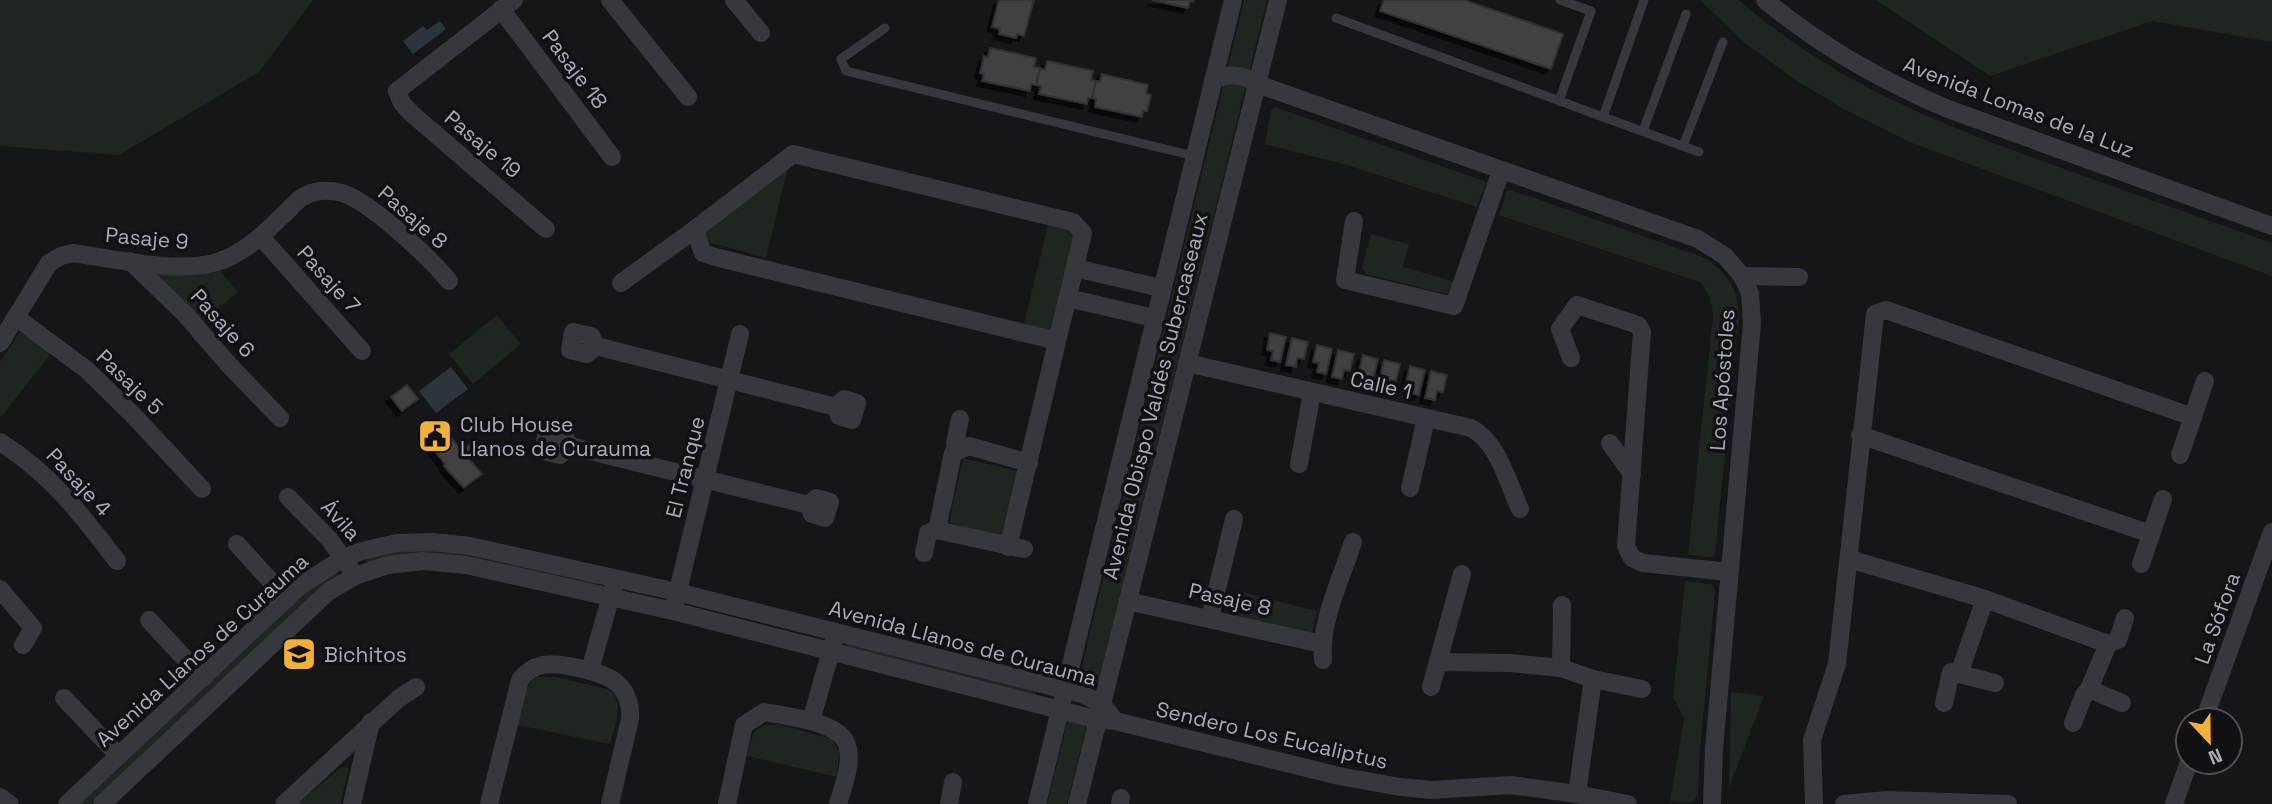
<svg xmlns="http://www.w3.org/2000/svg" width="2272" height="804" viewBox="0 0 2272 804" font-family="'Space Grotesk',sans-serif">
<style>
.green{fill:#1e261f}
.water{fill:#2c353c}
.building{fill:#404145;stroke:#303034;stroke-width:2;filter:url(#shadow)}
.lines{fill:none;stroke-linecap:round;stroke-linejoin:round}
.service{stroke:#37383d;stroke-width:9}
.minor{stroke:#37383d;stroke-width:18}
.labels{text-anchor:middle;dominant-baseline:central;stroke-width:7;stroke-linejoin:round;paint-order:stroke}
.street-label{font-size:21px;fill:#a8adb8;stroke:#111113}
.poi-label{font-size:21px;fill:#a8adb8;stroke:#111113;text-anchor:start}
</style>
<defs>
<filter id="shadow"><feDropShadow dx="-5" dy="5" stdDeviation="0" flood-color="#0009"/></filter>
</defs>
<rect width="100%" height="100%" fill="#161618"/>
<!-- green -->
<g class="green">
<path d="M0,0H313L259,72L119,155L0,146Z"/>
<path d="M1244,0H1267L1097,687L1078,682Z"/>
<path d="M1700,0H1739C1836,85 1947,127 2067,170C2135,194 2204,219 2272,243V276L1912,143L1844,109L1794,79L1746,44Z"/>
<path d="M1876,0H2272V42L2152,21L1990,76Z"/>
<path d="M1275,107L1484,181L1486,183L1477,207L1350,166L1265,144L1271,110Z"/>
<path d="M788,167L766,258L709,242L706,233L716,222Z"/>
<path d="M1511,190L1700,256C1724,268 1738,287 1739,314L1715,555L1711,557L1688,555L1713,316C1712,302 1709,292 1700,282L1499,215L1507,191Z"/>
<path d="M1049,221L1077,231L1051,333L1023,328Z"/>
<path d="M1371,234L1409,244L1403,267L1456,282L1452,292L1446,294L1366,274L1362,267Z"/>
<path d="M150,271C174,277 196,276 220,271L238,292L203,321Z"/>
<path d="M497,315L521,344L473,384L449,354Z"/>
<path d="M20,332L52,352L0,418V362Z"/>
<path d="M963,458L1018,471L1000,538L949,522Z"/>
<path d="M400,550L466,551L597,580L596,587L465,560L366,564V558Z"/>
<path d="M335,572L341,575L297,610L91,804H76L292,603Z"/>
<path d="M1685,581L1710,584L1713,586L1715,592L1700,750L1698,794L1694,801L1687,803L1670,801L1684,719L1673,697Z"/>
<path d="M1242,592L1317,611L1311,638L1235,619Z"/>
<path d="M847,642L1037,690L1035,696L846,648Z"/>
<path d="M537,677H556L607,689C627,700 615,725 610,744L517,725C521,709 523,686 537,677Z"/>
<path d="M1731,692L1764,696L1729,788Z"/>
<path d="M1068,719L1087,724L1067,804H1047Z"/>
<path d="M777,724L832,739L839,752L837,777L747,756C753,734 752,724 777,724Z"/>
<path d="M342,767L349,768L340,804H297Z"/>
</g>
<!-- water -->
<g class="water">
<path d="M440,21L446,29L413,54L403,41L423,26L427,30Z"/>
<path d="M451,367L468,389L436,413L419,391Z"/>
</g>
<!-- building -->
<g class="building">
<path d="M999,0H1034L1024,36L1017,34L1016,38L999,34L1000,29L992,27Z"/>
<path d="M1152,0H1194L1193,2L1190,1L1188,8Z"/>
<path d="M1384,0H1464L1563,34L1551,69L1380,11Z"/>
<path d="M990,48L1036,58L1034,67L1040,68L1036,85L1031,84L1030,91L982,81L984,74L980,73L984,56L988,57Z"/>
<path d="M1047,61L1093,71L1091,80L1096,81L1092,98H1088L1087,104L1039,94L1041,86L1036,85L1040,68L1045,70Z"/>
<path d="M1102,74L1148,85L1146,94L1151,95L1147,111H1143L1142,117L1095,107L1096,99L1092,98L1096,81L1100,82Z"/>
<path d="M1270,333L1286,337L1280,362L1271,360L1273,351L1267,350Z"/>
<path d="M1292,338L1308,342L1304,359L1297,358L1296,367L1286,365Z"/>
<path d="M1317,345L1332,349L1326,374L1317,372L1319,363L1313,362Z"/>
<path d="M1338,350L1354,354L1350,371L1344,370L1342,379L1332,377Z"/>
<path d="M1363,355L1378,359L1372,384L1363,382L1365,374L1359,372Z"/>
<path d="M1384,360L1400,364L1396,381L1389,380L1388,389L1378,387Z"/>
<path d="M1410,366L1425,370L1419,395L1410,393L1412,385L1406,383Z"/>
<path d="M1431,371L1447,375L1443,392L1437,391L1435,400L1425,398Z"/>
<path d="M407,385L418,399L402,411L391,397Z"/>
<path d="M447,433L462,451L470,444L476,452L469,459L482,474L464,488L444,466L445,464L431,446Z"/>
</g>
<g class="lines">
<!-- service -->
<g class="service">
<path d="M1336,18L1603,117L1644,0"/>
<path d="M885,28L841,59L846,71L1194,156"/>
<path d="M1559,101L1591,11L1560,0"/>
<path d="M1603,117L1699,152"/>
<path d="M1643,131L1686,14"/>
<path d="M1683,146L1723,42"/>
</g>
<!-- minor -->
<g class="minor">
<path d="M514,0L397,91L402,103L411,113L546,229"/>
<path d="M610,0L688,97"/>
<path d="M734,0L761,33"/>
<path d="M1765,0C1820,46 1882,81 1948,109L2272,226"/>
<path d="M501,9L612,157"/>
<path d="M1213,80C1227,73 1244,74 1257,84L1698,239L1725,256L1742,276L1750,293L1752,323L1714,749L1712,804"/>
<path d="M1354,221L1345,280L1454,306L1501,171"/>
<path d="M261,237L362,351"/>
<path d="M130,261L185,314L229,365L280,418"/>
<path d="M1075,268L1161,288"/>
<path d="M1742,276L1799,277"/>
<path d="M621,283L698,227"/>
<path d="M1068,298L1154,318"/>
<path d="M17,318L87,370L135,417L202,489"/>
<path d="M573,332L591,336L596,346L587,354L570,350Z"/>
<path d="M0,343L49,263L61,256L73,253C114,259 178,274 217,262C243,254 263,235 282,216C288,211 294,203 301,198C313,190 329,189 342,193C371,202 429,257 449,281"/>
<path d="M596,346L836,407"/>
<path d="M1571,358L1560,329L1577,305L1638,325L1642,332L1626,546L1632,558L1643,563L1729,572"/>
<path d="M1187,363L1471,428C1498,442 1508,483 1520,509"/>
<path d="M844,399L857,403L852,420L839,416L836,407Z"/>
<path d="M547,432L564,436L570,446L560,455L543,451Z"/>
<path d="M1860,435L2151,534"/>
<path d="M0,442C50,473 82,515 117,561"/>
<path d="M1610,443L1632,474"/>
<path d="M570,446L809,505"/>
<path d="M959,450L955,443L960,419"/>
<path d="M2180,455L2205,381"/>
<path d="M1299,464L1312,392"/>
<path d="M1410,488L1426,419"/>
<path d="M288,497L329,539L350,568"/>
<path d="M816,498L830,502L825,518L812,514L809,505Z"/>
<path d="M937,530L953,453L969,446L1029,463"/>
<path d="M237,544L287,599"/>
<path d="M1008,547L1083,233L1073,222L793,154L698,227L697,236L703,253L715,257L1057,341"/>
<path d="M924,553L928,533L937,530L1024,549"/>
<path d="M1849,559L1985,599L2108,644L2089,689"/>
<path d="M2141,564L2163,499"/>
<path d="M0,589L33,628L23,645"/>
<path d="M1127,601L1322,644"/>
<path d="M675,603L740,334"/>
<path d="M1210,618L1234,519"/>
<path d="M149,620L203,678"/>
<path d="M2108,644L2118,640L2125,618"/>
<path d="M1323,660C1319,623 1342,577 1353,542"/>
<path d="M1438,662L1510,663L1561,668L1593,679L1642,689"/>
<path d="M1561,668L1562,605"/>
<path d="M590,670L614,585"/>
<path d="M1959,674L1985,599"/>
<path d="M1431,687L1462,574"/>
<path d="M64,698L119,756"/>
<path d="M1944,703L1951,672L1995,683"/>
<path d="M2204,720L2272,532"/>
<path d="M811,721L834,640"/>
<path d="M2073,723L2084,695L2089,689L2122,703"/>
<path d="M1577,794L1593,679"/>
<path d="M0,797L10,804"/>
<path d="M67,804L300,586L345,557L362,551L397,543L433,542L470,546L677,592L1082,694L1102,704L1115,721"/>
<path d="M102,804L328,592L355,576L388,565L423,561L466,565L673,611L1095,719L1115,721L1339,776L1400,787L1432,790L1511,785L1577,794L1628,804"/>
<path d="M284,804L398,699L416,687"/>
<path d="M352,804L371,722"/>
<path d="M489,804L520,680C526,672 532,667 543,665C559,662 606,672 618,684C628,694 631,705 630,719L610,804"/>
<path d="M727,804L744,725L764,712C785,716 840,721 847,745C853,762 843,787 838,804"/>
<path d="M949,804L953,782"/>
<path d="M1037,804L1233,0"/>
<path d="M1077,804L1278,0"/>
<path d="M1120,804L1121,798"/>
<path d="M1814,804L1812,740L1837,664L1875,314L1886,310L2193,417"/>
<path d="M1844,804L1887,800L2008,804"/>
<path d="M2174,804L2189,762"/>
</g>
</g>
<!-- icons -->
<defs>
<g id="civic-square" transform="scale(1.75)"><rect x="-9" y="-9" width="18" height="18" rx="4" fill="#f2b134" stroke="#111113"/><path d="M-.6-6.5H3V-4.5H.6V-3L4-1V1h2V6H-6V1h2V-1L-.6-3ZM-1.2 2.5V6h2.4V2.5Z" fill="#111"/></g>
<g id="school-square" transform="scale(1.75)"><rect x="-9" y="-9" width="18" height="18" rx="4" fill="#f2b134" stroke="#111113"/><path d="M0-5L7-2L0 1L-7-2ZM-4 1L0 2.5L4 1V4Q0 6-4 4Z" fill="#111"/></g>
</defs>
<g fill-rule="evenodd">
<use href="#civic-square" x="435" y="436"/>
<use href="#school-square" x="299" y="654"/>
</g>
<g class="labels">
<!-- street labels -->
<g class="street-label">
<text transform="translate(575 69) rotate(53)">Pasaje 18</text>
<text transform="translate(2019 107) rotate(21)">Avenida Lomas de la Luz</text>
<text transform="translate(483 144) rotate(40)">Pasaje 19</text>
<text transform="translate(413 217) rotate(41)">Pasaje 8</text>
<text transform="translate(147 238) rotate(5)">Pasaje 9</text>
<text transform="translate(329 279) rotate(48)">Pasaje 7</text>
<text transform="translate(223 323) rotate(48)">Pasaje 6</text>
<text transform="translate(1722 380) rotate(-86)">Los Apóstoles</text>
<text transform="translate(130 382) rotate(44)">Pasaje 5</text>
<text transform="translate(1381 385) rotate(13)">Calle 1</text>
<text transform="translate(1155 396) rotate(-76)">Avenida Obispo Valdés Subercaseaux</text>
<text transform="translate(685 467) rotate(-76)">El Tranque</text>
<text transform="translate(79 482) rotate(47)">Pasaje 4</text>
<text transform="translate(341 520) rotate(48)">Ávila</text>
<text transform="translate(1230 599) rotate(13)">Pasaje 8</text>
<text transform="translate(2217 618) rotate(-70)">La Sófora</text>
<text transform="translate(963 643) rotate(15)">Avenida Llanos de Curauma</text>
<text transform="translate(202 650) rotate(-42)">Avenida Llanos de Curauma</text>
<text transform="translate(1272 735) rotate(13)">Sendero Los Eucaliptus</text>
</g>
<!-- poi labels -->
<g class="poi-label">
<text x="460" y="424">Club House<tspan x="460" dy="24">Llanos de Curauma</tspan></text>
<text x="324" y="654">Bichitos</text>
</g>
</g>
<!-- north arrow -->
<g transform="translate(2209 741) rotate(158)"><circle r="33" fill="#111113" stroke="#4d4f55" stroke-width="2"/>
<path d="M0-5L12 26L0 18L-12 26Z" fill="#f2b134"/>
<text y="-10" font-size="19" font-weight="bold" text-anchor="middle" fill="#a8adb8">N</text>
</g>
</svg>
